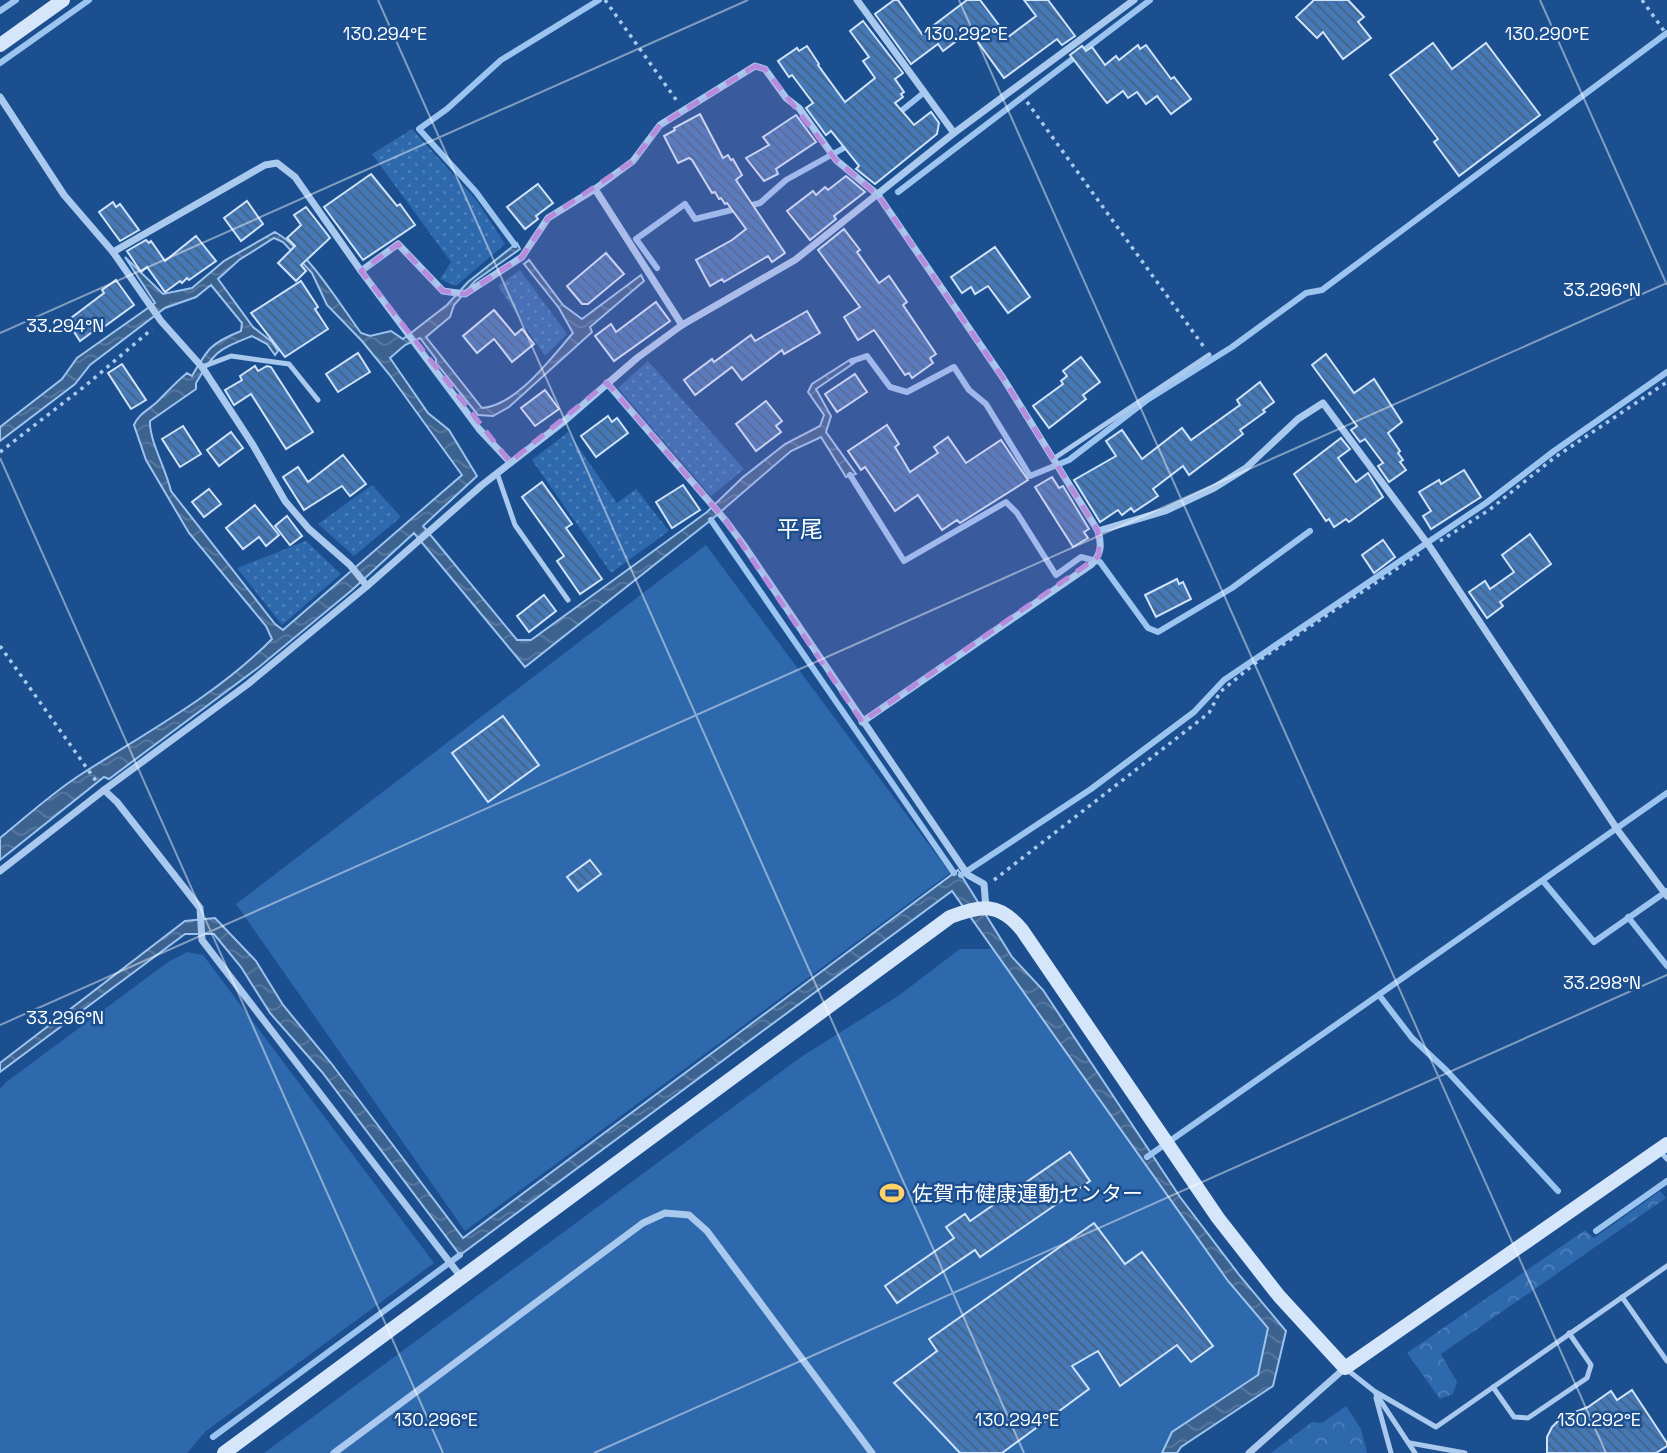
<svg xmlns="http://www.w3.org/2000/svg" width="1667" height="1453" viewBox="0 0 1667 1453" font-family="'Space Grotesk','Noto Sans JP',sans-serif">
<style>
.forest{fill:url(#forest-crowns)}
.garden{fill:url(#garden-dots)}
.pitch{fill:#2e69ad}
.water{fill:url(#water-waves);stroke:#9cc4f0;stroke-width:2;fill-rule:evenodd}
.lines{fill:none;stroke-linecap:round;stroke-linejoin:round}
.stream{stroke:#9cc4f0;stroke-width:6}
.building{fill:url(#building-back-hatch);stroke:#cfe3fa;stroke-width:2}
.path{stroke:#a9c9ee;stroke-width:3.5;stroke-dasharray:3.5 5;stroke-linecap:butt}
.lane{stroke:#a9c9ee;stroke-width:5}
.street{stroke:#a9c9ee;stroke-width:7}
.secondary{stroke:#d6e6fa;stroke-width:14}
.marked{fill:#b68bdc;fill-opacity:0.2;stroke:#b68bdc;stroke-width:5;stroke-dasharray:14 9;stroke-linejoin:round}
.ticks{fill:none;stroke:#fff;stroke-width:2;stroke-opacity:0.45}
.labels{text-anchor:middle;dominant-baseline:central;stroke-width:5;stroke-linejoin:round;paint-order:stroke}
.poi-label{font-size:21px;fill:#fff;stroke:#1b4f8f;text-anchor:start}
.neighbourhood-label{font-size:23px;fill:#fff;stroke:#1b4f8f}
.ticks-label{font-size:18px;text-anchor:middle;fill:#fff;stroke:#1b4f8f;stroke-width:5;stroke-linejoin:round;paint-order:stroke}
</style>
<defs>
<pattern id="forest-crowns" width="20" height="18" patternUnits="userSpaceOnUse" patternTransform="scale(1.75)"><rect width="20" height="18" fill="#2e69ad"/><path d="M2 6a3 3 0 1 1 6 0M12 15a3 3 0 1 1 6 0" fill="none" stroke="#4d80b9"/></pattern>
<pattern id="garden-dots" width="8" height="8" patternUnits="userSpaceOnUse" patternTransform="scale(1.75)"><rect width="8" height="8" fill="#2e69ad"/><path d="M2 2h.1M6 6h.1" fill="none" stroke="#4d80b9" stroke-width="1.8" stroke-linecap="round"/></pattern>
<pattern id="water-waves" width="16" height="10" patternUnits="userSpaceOnUse" patternTransform="scale(1.75)"><rect width="16" height="10" fill="#3c6290"/><path d="M0 5q4-4 8 0t8 0" fill="none" stroke="#597aa1"/></pattern>
<pattern id="building-back-hatch" width="6" height="6" patternUnits="userSpaceOnUse" patternTransform="scale(1.75)"><rect width="6" height="6" fill="#4478b7"/><path d="M-1 5l2 2M0 0l6 6M5-1l2 2" fill="none" stroke="#486282"/></pattern>
</defs>
<rect width="100%" height="100%" fill="#1b4f8f"/>
<!-- forest -->
<g class="forest">
<path d="M1660,1191L1666,1198L1441,1354L1457,1382L1453,1394L1440,1399L1407,1353L1585,1230L1594,1238Z"/>
<path d="M1346,1406L1361,1429L1367,1453H1271L1312,1422L1322,1423Z"/>
</g>
<!-- garden -->
<g class="garden">
<path d="M412,129L477,201L505,244L456,286L440,279L451,262L372,154Z"/>
<path d="M520,270L567,334L545,356L498,286Z"/>
<path d="M648,361L744,469L711,496L618,388Z"/>
<path d="M568,432L617,503L636,489L669,531L611,573L532,460Z"/>
<path d="M372,485L401,517L354,556L318,524Z"/>
<path d="M306,541L341,574L282,625L237,568Z"/>
</g>
<!-- pitch -->
<g class="pitch">
<path d="M706,545L950,873L465,1231L236,904Z"/>
<path d="M960,949H992L1228,1281L1268,1328L1258,1375L1172,1432L1162,1453H264L801,1057L898,996Z"/>
<path d="M187,952L203,955L434,1263L206,1431L187,1453H0V1089L5,1083L168,962Z"/>
</g>
<!-- water -->
<g class="water">
<path d="M275,232C307,250 339,303 361,333L370,336L391,331L403,339L447,305L468,282L517,243L520,249L475,281L454,305L450,317L426,337L482,408C517,405 550,359 573,333L559,308L524,264L529,260L563,305L582,319L641,275L644,281L590,327L592,332L509,407L493,416L478,415L436,363V359L420,338L405,345L390,358L428,413L449,430L477,476L423,526L517,640H531L707,512L742,478L785,444L820,426L824,415L808,392L812,384L851,359L854,363L816,389L831,416L826,432L856,474L846,477L821,437L791,451L711,520L525,667L414,533L352,590L259,667L109,779L104,777L0,860V838C26,817 52,793 80,775C145,733 217,695 272,639L266,626L189,533L146,460L134,425C139,413 149,410 158,401C168,391 176,382 187,373L192,376C208,348 211,343 241,331L242,323L211,285L196,297L165,308L90,365L75,384L0,441V427L62,379L77,358L155,303L125,257L163,294L192,288L224,261ZM274,238L283,242L312,273L327,305L362,341L389,374L462,475L283,630L275,624L171,491C166,469 149,440 150,421L196,389V383C216,350 216,351 252,336L267,344L275,355L278,351L272,342L253,327L218,279L239,260Z"/>
<path d="M958,870L1012,957L1043,990L1180,1197L1240,1276L1286,1331L1273,1386L1181,1447L1177,1453H1162L1172,1432L1258,1375L1268,1328L1228,1281L952,891L460,1255L322,1072L270,1013L241,967L214,934H185L0,1072V1063L185,921L215,918L256,961L283,1005L331,1063L463,1238Z"/>
</g>
<g class="lines">
<!-- stream -->
<g class="stream">
<path d="M0,11L16,0"/>
<path d="M0,63L89,0"/>
<path d="M895,116L921,95"/>
<path d="M898,192L1150,0"/>
<path d="M515,245L476,192L419,129L447,109L501,60L599,0"/>
<path d="M657,268L636,239L685,204L695,219L760,203L786,180L851,144"/>
<path d="M852,361L867,356L890,387L907,392L954,367L969,390L986,404L1030,476L1069,460L1147,400L1232,347L1306,293L1322,290L1667,33"/>
<path d="M850,475L904,561L1006,502L1017,513L1056,575L1081,557L1100,562L1148,628L1158,632L1232,588L1310,531"/>
<path d="M711,520L954,873"/>
<path d="M961,875L1091,789L1194,712L1224,680L1486,503L1554,451L1667,372"/>
<path d="M1543,881L1594,942L1667,891"/>
<path d="M1628,917L1667,966"/>
<path d="M1379,995L1412,1038L1447,1071L1558,1191"/>
<path d="M1147,1157L1667,793"/>
<path d="M1596,1231L1667,1181"/>
<path d="M213,1437L460,1255"/>
</g>
</g>
<!-- building -->
<g class="building">
<path d="M894,0H898L922,34L967,0H980L1008,37L1036,16L1024,0H1048L1075,36L1062,45L1057,39L1004,78L970,31L943,51L938,44L911,64L875,14Z"/>
<path d="M1314,0H1348L1364,17L1358,22L1371,38L1343,59L1323,32L1317,38L1296,17Z"/>
<path d="M863,21L903,73L895,79L904,92L901,94L903,97L895,103L914,125L931,112L939,123L937,134L875,184L856,169L859,166L831,131L826,135L806,108L813,103L792,75L789,77L778,61L797,48L799,51L807,46L819,64L818,65L845,102L875,78L863,61L869,57L850,31Z"/>
<path d="M1433,43L1452,69L1486,43L1540,115L1459,176L1434,142L1438,139L1390,75Z"/>
<path d="M1138,45L1140,49L1146,45L1171,79L1174,77L1191,99L1171,114L1157,96L1146,104L1137,92L1128,98L1123,91L1107,103L1070,55L1082,46L1086,51L1092,47L1105,65L1116,56L1119,60Z"/>
<path d="M700,114L723,158L728,155L731,160L733,159L742,175L736,180L785,253L772,262L768,256L724,282L722,279L710,286L696,260L732,240L746,229L727,203L725,204L721,198L719,199L715,192L712,193L692,160L689,158L678,163L664,136L675,130L674,128Z"/>
<path d="M796,115L816,142L776,169L778,174L764,181L746,158L769,145L763,137Z"/>
<path d="M371,174L397,206L400,204L415,225L363,260L324,207Z"/>
<path d="M846,176L865,192L834,216L836,219L810,240L787,211L813,191L816,195L825,187L828,190Z"/>
<path d="M538,184L553,203L536,216L538,219L525,229L507,207Z"/>
<path d="M247,201L263,224L241,241L224,218Z"/>
<path d="M113,202L116,207L120,204L139,230L120,241L99,212Z"/>
<path d="M306,207L330,238L301,265L306,271L296,281L278,263L295,246L287,238L301,225L294,215Z"/>
<path d="M844,229L860,250L857,252L879,283L889,276L907,302L903,305L936,354L930,358L933,363L912,378L909,373L905,375L874,330L858,340L844,317L860,307L818,250Z"/>
<path d="M196,236L216,261L189,280L187,278L182,283L180,281L165,292L147,267L141,272L127,251L146,240L149,243L151,241L165,261Z"/>
<path d="M995,247L1030,297L1008,313L988,286L975,294L971,287L962,293L951,277Z"/>
<path d="M606,253L624,274L588,304H582L567,286Z"/>
<path d="M116,280L134,305L97,332L95,330L80,341L67,321L104,293L102,290Z"/>
<path d="M301,281L318,307L315,309L328,329L285,357L251,313Z"/>
<path d="M656,302L670,321L614,361L595,336L611,324L616,332Z"/>
<path d="M494,310L515,335L522,329L534,344L512,362L494,339L477,353L463,336Z"/>
<path d="M807,311L820,333L784,354L782,350L742,380L732,367L695,395L684,380L712,359L714,362L751,335L755,341Z"/>
<path d="M358,353L370,372L338,392L326,374Z"/>
<path d="M1326,354L1354,393L1374,379L1402,422L1388,433L1400,451L1398,453L1403,460L1400,462L1406,470L1389,482L1378,466L1383,463L1365,439L1360,442L1351,430L1357,426L1312,365Z"/>
<path d="M1081,357L1100,382L1083,395L1086,399L1049,428L1033,406L1063,384L1061,381L1067,376L1063,371Z"/>
<path d="M122,364L146,400L131,409L108,373Z"/>
<path d="M255,366L258,371L267,366L271,367L313,432L286,449L251,394L234,405L225,390L242,380L240,376Z"/>
<path d="M855,374L867,392L837,412L825,394Z"/>
<path d="M1260,382L1274,402L1263,410L1265,412L1240,430L1243,434L1189,475L1183,466L1153,489L1158,496L1134,512L1131,508L1122,515L1118,510L1100,522L1074,480L1116,456L1106,441L1122,430L1142,459L1182,428L1191,440L1240,405L1237,400Z"/>
<path d="M545,390L559,409L535,426L521,408Z"/>
<path d="M766,401L782,421L776,426L781,432L756,451L736,424Z"/>
<path d="M608,416L612,422L617,418L628,433L596,457L581,436Z"/>
<path d="M887,425L899,444L895,447L910,472L938,453L934,447L948,437L966,463L1001,440L1028,480L960,523L957,520L942,530L918,495L895,511L865,467L861,470L848,451Z"/>
<path d="M183,426L201,454L180,467L162,439Z"/>
<path d="M231,432L243,448L219,466L207,450Z"/>
<path d="M1341,438L1350,449L1338,458L1356,482L1368,473L1383,497L1349,522L1346,519L1334,527L1329,519L1326,521L1294,474Z"/>
<path d="M343,455L366,484L350,496L342,486L304,510L283,477L298,467L308,482Z"/>
<path d="M1464,470L1481,497L1431,529L1423,516L1431,511L1419,492L1439,480L1441,484Z"/>
<path d="M1052,477L1059,488L1063,486L1089,529L1084,532L1088,538L1073,547L1035,487Z"/>
<path d="M542,482L572,524L566,528L602,579L580,594L557,561L564,556L522,497Z"/>
<path d="M683,485L700,510L672,528L656,502Z"/>
<path d="M209,489L221,504L204,517L192,502Z"/>
<path d="M255,505L279,535L266,546L259,537L243,549L226,528Z"/>
<path d="M287,516L302,536L290,545L275,526Z"/>
<path d="M1530,534L1551,564L1500,602L1503,606L1487,618L1469,592L1485,581L1490,589L1514,572L1502,555Z"/>
<path d="M1383,540L1395,557L1374,573L1362,555Z"/>
<path d="M1177,579L1179,584L1183,582L1191,599L1156,617L1145,595Z"/>
<path d="M544,595L556,611L529,632L517,616Z"/>
<path d="M503,716L539,765L488,802L452,753Z"/>
<path d="M590,860L601,874L578,891L567,877Z"/>
<path d="M1070,1152L1090,1181L980,1257L975,1250L897,1303L885,1286L954,1238L946,1227L965,1214L970,1221Z"/>
<path d="M1094,1223L1125,1264L1142,1252L1213,1346L1191,1362L1177,1345L1120,1386L1098,1351L1072,1366L1089,1389L1002,1453H960L894,1383L937,1351L929,1339Z"/>
<path d="M1632,1390L1667,1443V1446L1656,1453H1547V1437L1552,1427L1562,1417L1588,1407L1611,1391L1617,1400Z"/>
</g>
<g class="lines">
<!-- path -->
<g class="path">
<path d="M605,0L677,101"/>
<path d="M1642,0L1667,35"/>
<path d="M1022,95L1204,347"/>
<path d="M0,452L85,386L152,329"/>
<path d="M1440,541L1489,510L1554,458L1667,382"/>
<path d="M0,646L96,781"/>
<path d="M994,880L1209,713L1220,692L1258,661L1419,554"/>
</g>
<!-- lane -->
<g class="lane">
<path d="M202,367L231,356L289,364L318,400"/>
<path d="M1053,459L1209,355"/>
<path d="M497,473L515,525L568,600"/>
<path d="M1659,1150L1667,1159"/>
<path d="M1622,1297L1667,1361"/>
<path d="M1345,1368L1374,1391L1436,1427L1667,1266"/>
<path d="M1493,1387L1514,1417L1528,1418L1587,1378L1591,1365L1569,1333"/>
<path d="M1376,1394L1415,1453"/>
<path d="M1376,1398L1391,1453"/>
<path d="M1410,1443L1465,1453"/>
</g>
<!-- street -->
<g class="street">
<path d="M857,0L954,133"/>
<path d="M0,97L64,195L113,252L161,321L202,367L253,445L285,501L309,529L350,565L367,586"/>
<path d="M113,252L265,165L277,163L295,177L361,271L479,429L510,462"/>
<path d="M361,271L398,244L443,291L465,294L522,257L548,218L595,189"/>
<path d="M682,325L595,189L633,161L660,125L755,66L765,69L786,98L799,108L836,160L878,195L1003,378L1098,531L1165,511L1214,488L1246,468L1298,419L1323,403L1430,547L1619,832L1667,896"/>
<path d="M607,383L726,521L743,544L963,868L968,875L984,884L986,908"/>
<path d="M862,722L1092,564C1101,554 1102,545 1098,531"/>
<path d="M104,790L117,802L200,908L202,940L461,1277"/>
<path d="M0,871L104,790L248,684L367,586L482,485L562,423L637,358L682,325L795,260L954,133L1134,0"/>
<path d="M334,1453L643,1223L665,1213L689,1215L707,1231L872,1453"/>
<path d="M1249,1453L1345,1368"/>
</g>
<!-- secondary -->
<g class="secondary">
<path d="M0,45L63,0"/>
<path d="M224,1453L950,917C982,905 999,902 1022,930L1218,1218L1279,1296L1345,1368L1667,1144"/>
</g>
</g>
<!-- marked area -->
<path class="marked" d="M755,66L765,69L836,160L878,195L1003,378L1098,531L1099,556L862,722L726,521L607,383L510,462L361,271L398,244L443,291L465,294L522,257L548,218L633,161L660,125Z"/>
<!-- ticks -->
<path class="ticks" d="M378,0L1024,1453M959,0L1606,1453M1540,0L1667,285M0,333L748,0M0,458L443,1453M0,1025L1667,283M594,1453L1667,975"/>
<!-- icons -->
<defs>
<g id="stadium-bare" transform="scale(1.89)"><path d="M0-5a6.5 5 0 1 0 0 10a6.5 5 0 1 0 0-10ZM-3.5-1.8h7v3.6h-7Z" fill="#ffd166" stroke="#1b4f8f" stroke-width="2.5" paint-order="stroke"/></g>
</defs>
<g fill-rule="evenodd">
<use href="#stadium-bare" x="892" y="1193"/>
</g>
<g class="labels">
<!-- poi labels -->
<g class="poi-label">
<text x="912" y="1193">佐賀市健康運動センター</text>
</g>
<!-- neighbourhood labels -->
<g class="neighbourhood-label">
<text x="800" y="529">平尾</text>
</g>
</g>
<g class="ticks-label">
<text x="385" y="40">130.294°E</text>
<text x="966" y="40">130.292°E</text>
<text x="1547" y="40">130.290°E</text>
<text x="1602" y="296">33.296°N</text>
<text x="65" y="332">33.294°N</text>
<text x="1602" y="989">33.298°N</text>
<text x="65" y="1024">33.296°N</text>
<text x="436" y="1426">130.296°E</text>
<text x="1017" y="1426">130.294°E</text>
<text x="1599" y="1426">130.292°E</text>
</g>
</svg>
